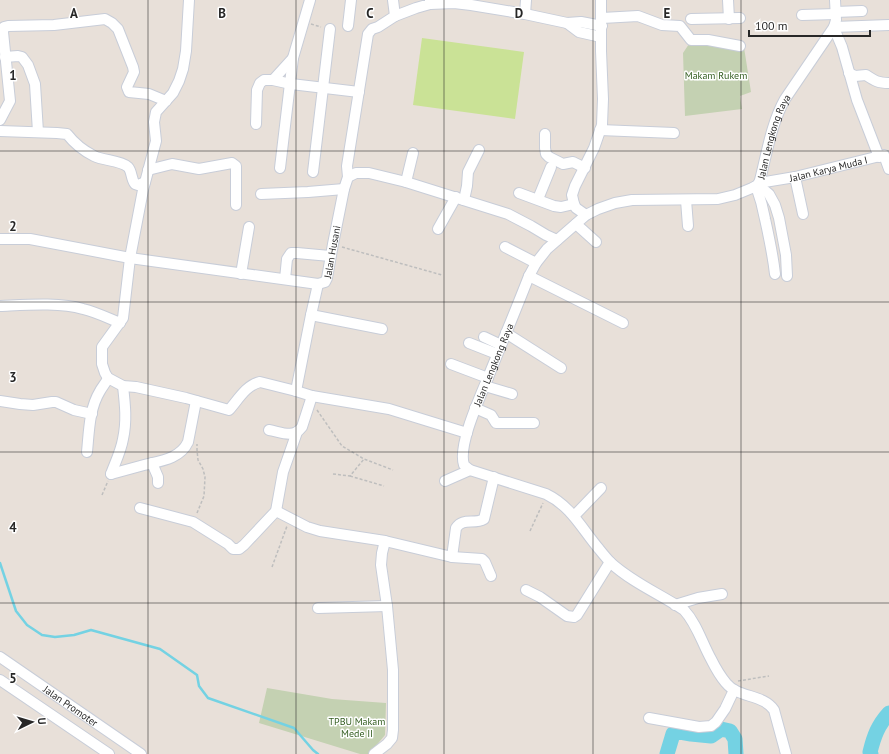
<svg xmlns="http://www.w3.org/2000/svg" width="889" height="754" viewBox="0 0 889 754" font-family="'PT Sans',sans-serif">
<style>
.cemetery{fill:#c4d1b2}
.pitch{fill:#cae296}
.lines{fill:none;stroke-linecap:round;stroke-linejoin:round}
.stream{stroke:#74d2e3;stroke-width:2.5}
.river{stroke:#74d2e3;stroke-width:15}
.minor-casing{stroke:#c8cdd8;stroke-width:12}
.path{stroke:#bebebe;stroke-width:1.5;stroke-dasharray:3 2;stroke-linecap:butt}
.minor{stroke:#fff;stroke-width:10}
.grid{fill:none;stroke:#272727;stroke-width:1;stroke-opacity:0.55}
.labels{text-anchor:middle;dominant-baseline:central;stroke-width:3;stroke-linejoin:round;paint-order:stroke}
.park-label{font-size:10px;fill:#325c1f;stroke:#fff}
.street-label{font-size:10px;fill:#272727;stroke:#fff}
.grid-label{font-size:13px;text-anchor:middle;font-weight:bold;fill:#272727;stroke:#fff;stroke-width:3;stroke-linejoin:round;paint-order:stroke}
</style>
<rect width="100%" height="100%" fill="#e8e0d9"/>
<!-- cemetery -->
<g class="cemetery">
<path d="M693,38L743,41L751,92L740,96L742,109L685,116L683,53Z"/>
<path d="M267,688L332,699L386,703L385,735L369,754H360L259,723Z"/>
</g>
<!-- pitch -->
<path class="pitch" d="M422,38L524,52L515,119L413,105Z"/>
<g class="lines">
<!-- stream -->
<path class="stream" d="M0,563L16,611L27,625L42,635L55,637L74,635L91,630L160,649L197,675L199,686L208,698L294,728L313,750L318,754"/>
<!-- river -->
<g class="river">
<path d="M667,754L673,734L680,732L691,734L711,736L721,729L730,731L735,739L736,754"/>
<path d="M871,754L870,752C874,736 878,725 889,713"/>
</g>
<!-- minor casing -->
<g class="minor-casing">
<g id="minor">
<path d="M189,0L186,51L183,69L179,81L173,93L156,112L154,122L156,141L143,190L130,258L123,318L102,347V364L105,373L108,378L123,386L136,387L186,398L229,410C238,400 246,385 260,382L296,391L312,396L389,409L467,433"/>
<path d="M728,0L729,19"/>
<path d="M430,4L454,3L471,5L525,14L567,23L581,22L602,26"/>
<path d="M835,12L862,11"/>
<path d="M525,14L526,0"/>
<path d="M802,15L836,14"/>
<path d="M395,16L416,8L430,4V0"/>
<path d="M602,18L638,16L662,25L680,26L691,40H708L740,46"/>
<path d="M691,19L740,18"/>
<path d="M567,23L579,32L601,37"/>
<path d="M348,26L351,0"/>
<path d="M834,27L889,25"/>
<path d="M834,28L842,47L857,100L879,157"/>
<path d="M5,57L18,56L22,57L28,65L35,84L38,132"/>
<path d="M849,73L855,76L866,75C875,81 878,83 889,83"/>
<path d="M273,80L293,58"/>
<path d="M0,120L10,101L3,32L4,27L8,26L54,25L105,19L112,23L118,29L133,67L134,72L127,87L129,92L149,94L166,101"/>
<path d="M256,124L257,90L260,83L264,80H273L291,84L359,92"/>
<path d="M600,130L674,133"/>
<path d="M0,131L57,133L67,134C74,143 84,151 94,156C104,161 120,160 128,167C132,171 131,179 135,184L138,185L145,182"/>
<path d="M545,134V148L546,154L549,157L563,164L573,162L585,168"/>
<path d="M280,168L293,58L310,0"/>
<path d="M148,170L172,164L199,169L232,163L236,166V205"/>
<path d="M313,172L330,29"/>
<path d="M348,177L347,166L368,34L372,29L378,27L395,16L393,0"/>
<path d="M795,177L803,214"/>
<path d="M406,182L413,153"/>
<path id="s1" d="M759,183L795,177L884,155L889,169"/>
<path d="M758,185L769,194L775,205L779,218L786,255L787,276"/>
<path d="M756,186C760,197 763,208 765,219C769,237 773,256 775,274"/>
<path d="M519,193L554,206L561,207L574,204"/>
<path d="M261,194L308,192L344,189"/>
<path d="M538,199L551,167"/>
<path d="M464,200L467,186L468,172L479,150"/>
<path d="M686,200L688,226"/>
<path d="M586,215L576,208L574,204L572,195L575,186L594,148L602,125L603,99L601,51V0"/>
<path d="M576,224L596,242"/>
<path d="M438,229L456,197"/>
<path id="s2" d="M0,239H30L130,258L318,284L325,282L327,278L333,244L344,189L348,177L356,173H369L406,182L508,214L531,226L546,235L557,240"/>
<path d="M505,247L536,263"/>
<path d="M241,274L249,227"/>
<path d="M529,276L623,323"/>
<path d="M285,279L287,259L291,253H297L330,256"/>
<path d="M0,306C24,305 60,302 83,309C96,312 108,318 120,323"/>
<path d="M311,315L382,329"/>
<path d="M506,333L561,368"/>
<path d="M484,337L501,345"/>
<path d="M469,343L497,354"/>
<path d="M451,364L488,378"/>
<path d="M485,386L512,394"/>
<path d="M296,391L311,315L318,284"/>
<path d="M0,401L20,404L33,405L52,402H56L74,410L92,414"/>
<path d="M475,408L491,415L496,423H534"/>
<path d="M269,430C281,432 293,439 302,427L312,396"/>
<path d="M87,452C89,432 89,409 100,391C102,387 106,383 108,378"/>
<path d="M152,463L158,477V483"/>
<path d="M111,474C122,471 133,468 144,465C160,461 180,459 188,442L196,401"/>
<path d="M111,474C115,463 121,451 123,439C127,421 125,404 123,386"/>
<path d="M445,481L470,470"/>
<path d="M140,508L193,522L228,544L233,549H239L244,545L276,511L283,472L297,432"/>
<path d="M276,511L307,527L320,531L385,541L452,557L482,559L485,562L491,576"/>
<path d="M574,516L601,488"/>
<path d="M452,557L456,528C463,517 474,525 484,519L494,477"/>
<path d="M526,590L540,597L567,616L574,617L577,615L610,562"/>
<path d="M675,605L698,598L722,594"/>
<path d="M318,608L387,606"/>
<path id="s3" d="M0,657L141,754"/>
<path d="M0,680L109,754"/>
<path d="M649,718L699,727L711,726L716,722L725,709L734,690"/>
<path d="M374,754L387,744L392,738L393,730V670L387,606L381,565L382,553L385,541"/>
<path id="s4" d="M786,754L774,710C763,694 738,698 726,683C720,676 715,667 711,659C702,643 697,624 684,610C660,594 633,583 611,563C607,559 603,554 599,549C582,529 571,506 546,494L470,470L464,465C457,444 483,391 491,370C504,338 517,307 529,276L536,263L547,249L586,215L598,209L615,203L632,200L718,199L735,195L752,188L758,185L760,180C767,153 771,124 785,99L834,27L836,20L835,0"/>
</g>
</g>
<!-- path -->
<g class="path">
<path d="M311,24L321,27"/>
<path d="M342,247L442,275"/>
<path d="M317,410L342,446L364,459L393,470"/>
<path d="M333,474L350,476L364,459"/>
<path d="M350,476L384,486"/>
<path d="M102,495L108,481"/>
<path d="M197,513L204,496L205,477L203,469L198,460L197,450V444"/>
<path d="M530,531L543,503"/>
<path d="M272,567L287,526"/>
<path d="M738,681L769,676"/>
</g>
<!-- minor -->
<use href="#minor" class="minor"/>
</g>
<!-- grid -->
<path class="grid" d="M148,0V754M296,0V754M444,0V754M593,0V754M741,0V754M0,151H889M0,302H889M0,452H889M0,603H889"/>
<g class="labels">
<!-- park labels -->
<g class="park-label">
<text x="716" y="75">Makam Rukem</text>
<text x="357" y="721">TPBU Makam<tspan x="357" dy="12">Mede II</tspan></text>
</g>
<!-- street labels -->
<g class="street-label">
<text stroke="none"><textPath href="#s4" startOffset="970">Jalan Lengkong Raya</textPath></text>
<text stroke="none"><textPath href="#s1" startOffset="71">Jalan Karya Muda I</textPath></text>
<text stroke="none"><textPath href="#s2" startOffset="360">Jalan Husani</textPath></text>
<text stroke="none"><textPath href="#s4" startOffset="562">Jalan Lengkong Raya</textPath></text>
<text stroke="none"><textPath href="#s3" startOffset="86">Jalan Promoter</textPath></text>
</g>
</g>
<g class="grid-label">
<text x="74" y="18">A</text>
<text x="222" y="18">B</text>
<text x="370" y="18">C</text>
<text x="519" y="18">D</text>
<text x="667" y="18">E</text>
<text x="13" y="80">1</text>
<text x="13" y="231">2</text>
<text x="13" y="382">3</text>
<text x="13" y="532">4</text>
<text x="13" y="683">5</text>
</g>
<!-- north arrow -->
<g transform="translate(32 722) rotate(85)" stroke="#ffffff" stroke-width="3" paint-order="stroke">
<path d="M0-3L7 15L0 10L-7 15Z" fill="#272727"/>
<text y="-6" font-size="11" font-weight="bold" text-anchor="middle" fill="#272727">U</text>
</g>
<!-- scale -->
<path d="M749 30v6h121v-6" fill="none" stroke="#272727" stroke-width="2"/>
<text x="755" y="30" font-size="12" fill="#272727" stroke="#ffffff" stroke-width="3" paint-order="stroke">100 m</text>
</svg>
